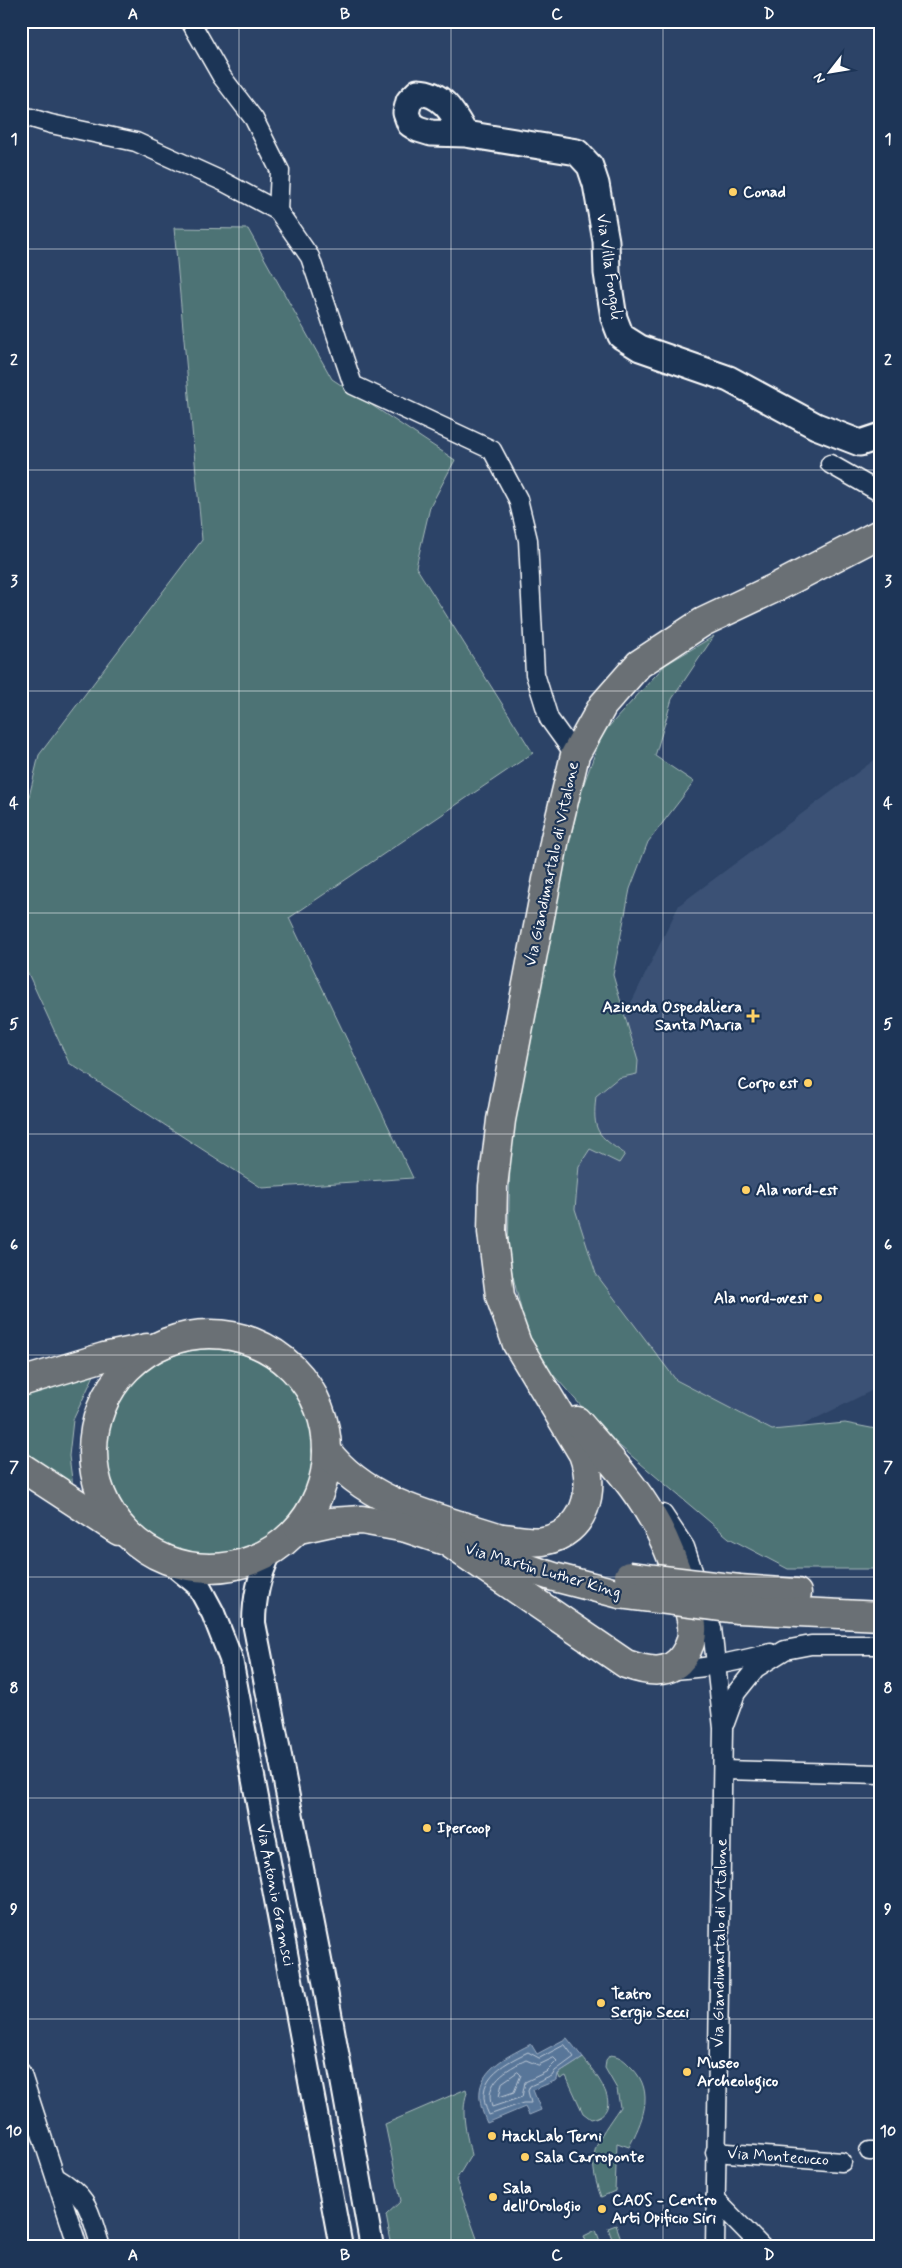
<svg xmlns="http://www.w3.org/2000/svg" width="902" height="2268" viewBox="0 0 902 2268" font-family="Mynerve,sans-serif">
<style>
.built{fill:#3b5175}
.green{fill:#4d7375;stroke:#a6b9ba}
.water{fill:#587699;stroke:#9badc2}
.lines{fill:none;stroke-linecap:round;stroke-linejoin:round}
.shore{stroke:#bcc8d6;stroke-width:1}
.minor-casing{stroke:#fff;stroke-width:21}
.tertiary-casing{stroke:#fff;stroke-width:26}
.secondary-casing{stroke:#fff;stroke-width:29}
.primary-casing{stroke:#fff;stroke-width:31}
.minor{stroke:#1d3557;stroke-width:18}
.tertiary{stroke:#1d3557;stroke-width:22}
.secondary{stroke:#1d3557;stroke-width:25}
.primary{stroke:#6a7074;stroke-width:28}
.primary-bridge-casing{stroke:#fff;stroke-width:31;stroke-linecap:butt}
.primary-bridge{stroke:#6a7074;stroke-width:28}
.grid{fill:none;stroke:#fff;stroke-width:1;stroke-opacity:0.55}
.poi-dot{fill:#ffd166;stroke:#1d3557;stroke-width:2}
.labels{text-anchor:middle;dominant-baseline:central;stroke-width:4.5;stroke-linejoin:round;paint-order:stroke}
.poi-label{font-size:16px;font-weight:bold;fill:#fff;stroke:#1d3557;text-anchor:start}
.street-label{font-size:16px;fill:#fff;stroke:#1d3557}
.neatline{fill:none;stroke:#fff;stroke-width:2}
.grid-label{font-size:16px;text-anchor:middle;font-weight:bold;fill:#fff}
</style>
<rect width="100%" height="100%" fill="#2c4367"/>
<filter id="ink" filterUnits="userSpaceOnUse"><feTurbulence type="fractalNoise" baseFrequency=".02" numOctaves="2"/><feDisplacementMap in="SourceGraphic" scale="10" xChannelSelector="R" yChannelSelector="G"/><feConvolveMatrix kernelMatrix="1 2 1 2 8 2 1 2 1" color-interpolation-filters="sRGB"/></filter>
<g filter="url(#ink)">
<!-- built -->
<path class="built" d="M881,755V1386L777,1438L674,1386L570,1248V1128L679,905Z"/>
<!-- green -->
<g class="green">
<path d="M174,228L248,229L332,379L455,460L430,507L416,567L533,753L289,918L413,1178L262,1188L69,1063L21,958V830L39,755L202,540Z"/>
<path d="M714,636L672,699L655,756L694,782L648,842L630,889L613,975L638,1061L637,1074L618,1078L596,1096C592,1131 597,1135 625,1154L619,1163L590,1149L579,1166L575,1209L596,1274L676,1380L772,1430L845,1423L881,1430V1569H788L729,1538L609,1437L531,1350L508,1256L512,1060L544,893L602,734L665,665Z"/>
<circle cx="210" cy="1452" r="103"/>
<path d="M95,1373L73,1420L69,1456L73,1487L21,1452V1395Z"/>
<path d="M610,2055C621,2056 625,2061 632,2068C656,2092 642,2122 629,2147L617,2143L615,2191L601,2197C585,2153 596,2142 620,2107L617,2089L605,2068L606,2060Z"/>
<path d="M583,2058C594,2072 628,2111 591,2119L583,2113L566,2076L560,2079L558,2074Z"/>
<path d="M466,2089L467,2093C460,2112 467,2136 471,2155L456,2180L480,2247H392L386,2215L401,2201L385,2124Z"/>
<path d="M616,2225L624,2247H615L608,2228Z"/>
<path d="M596,2230L602,2247H588L584,2236Z"/>
</g>
<!-- water -->
<path class="water" d="M567,2038L583,2058L558,2074L557,2080L533,2090L541,2110L529,2115L525,2107L487,2123C466,2077 494,2063 531,2044L537,2054Z"/>
<g class="lines">
<!-- shore -->
<g class="shore">
<path d="M565,2045L574,2057L555,2071L552,2076L530,2086L528,2091L531,2103H523L489,2115C472,2080 501,2065 528,2052L539,2058Z"/>
<path d="M554,2058L557,2061L546,2072L525,2082L522,2097L492,2107C483,2082 507,2069 526,2060L538,2065Z"/>
<path d="M518,2072L521,2075L514,2092L499,2097L502,2083Z"/>
</g>
<!-- minor casing -->
<g class="minor-casing">
<g id="minor">
<path d="M190,21L222,77L254,119L280,171L278,211"/>
<path d="M21,115L51,124L136,142L224,182L278,211L310,257L353,385L492,450L518,499L528,540L535,674L549,719L575,755"/>
<path d="M830,464L881,493"/>
<path d="M663,1514L685,1547L712,1628L723,1728L715,2247"/>
<path d="M666,1670C703,1670 736,1661 771,1653"/>
<path d="M725,1723L736,1693L756,1668L785,1650L811,1645H881"/>
<path d="M723,1770L881,1774"/>
<path d="M21,2072L78,2247"/>
<path d="M869,2151H881"/>
<path d="M715,2152L842,2162"/>
<path d="M57,2178C91,2198 89,2212 101,2247"/>
<path d="M715,2199L762,2247"/>
</g>
</g>
<!-- tertiary casing -->
<g class="tertiary-casing">
<g id="tertiary">
<path d="M270,1553C259,1576 254,1597 254,1623L326,1991L372,2247"/>
<path d="M170,1562L198,1585L213,1613L231,1659L341,2247"/>
</g>
</g>
<!-- secondary casing -->
<g class="secondary-casing">
<path id="secondary" d="M465,134C453,113 443,93 418,92L409,101L406,113L410,124L418,129L431,133L465,134L577,152L590,166L596,184L606,241L607,273L614,318L621,336L640,348L729,379L816,426L860,443L881,436"/>
</g>
<!-- primary casing -->
<g class="primary-casing">
<g id="primary">
<circle cx="210" cy="1451" r="117"/>
<path d="M21,1382L104,1357L147,1348"/>
<path d="M327,1451C372,1511 456,1520 521,1545"/>
<path d="M21,1467L119,1531"/>
<path d="M299,1529L331,1522L362,1520L406,1528L554,1577L620,1594"/>
<path d="M503,1538C515,1539 531,1543 543,1541C586,1533 596,1490 583,1454L517,1344L500,1296L492,1232L493,1186L501,1120L555,838L575,755L603,705L639,664L703,622L775,588L881,533"/>
<path d="M449,1543L626,1664C646,1671 670,1677 684,1655C699,1633 690,1614 683,1591C675,1565 666,1540 652,1517C633,1483 602,1450 577,1421"/>
<path d="M739,1589L797,1593"/>
<path d="M738,1609L881,1616"/>
</g>
</g>
<!-- minor -->
<use href="#minor" class="minor"/>
<!-- tertiary -->
<use href="#tertiary" class="tertiary"/>
<!-- secondary -->
<use href="#secondary" class="secondary"/>
<!-- primary -->
<use href="#primary" class="primary"/>
<!-- primary-bridge casing -->
<g class="primary-bridge-casing">
<g id="primary-bridge">
<path d="M629,1576L739,1589"/>
<path d="M620,1594L738,1609"/>
</g>
</g>
<!-- primary-bridge -->
<use href="#primary-bridge" class="primary-bridge"/>
</g>
</g>
<!-- grid -->
<path class="grid" d="M239,21V2247M451,21V2247M663,21V2247M21,249H881M21,470H881M21,691H881M21,913H881M21,1134H881M21,1355H881M21,1577H881M21,1798H881M21,2019H881"/>
<!-- markers -->
<g class="poi-dot">
<circle cx="733" cy="192" r="5"/>
<path d="M750.5 1008.5h5v5h5v5h-5v5h-5v-5h-5v-5h5z"/>
<circle cx="808" cy="1083" r="5"/>
<circle cx="746" cy="1190" r="5"/>
<circle cx="818" cy="1298" r="5"/>
<circle cx="427" cy="1828" r="5"/>
<circle cx="601" cy="2003" r="5"/>
<circle cx="687" cy="2072" r="5"/>
<circle cx="492" cy="2136" r="5"/>
<circle cx="525" cy="2157" r="5"/>
<circle cx="493" cy="2197" r="5"/>
<circle cx="602" cy="2209" r="5"/>
</g>
<g class="labels">
<!-- poi labels -->
<g class="poi-label">
<text x="743" y="192">Conad</text>
<text x="742" y="1007" text-anchor="end">Azienda Ospedaliera<tspan x="742" dy="18">Santa Maria</tspan></text>
<text x="798" y="1083" text-anchor="end">Corpo est</text>
<text x="756" y="1190">Ala nord-est</text>
<text x="808" y="1298" text-anchor="end">Ala nord-ovest</text>
<text x="437" y="1828">Ipercoop</text>
<text x="611" y="1994">Teatro<tspan x="611" dy="18">Sergio Secci</tspan></text>
<text x="697" y="2063">Museo<tspan x="697" dy="18">Archeologico</tspan></text>
<text x="502" y="2136">HackLab Terni</text>
<text x="535" y="2157">Sala Carroponte</text>
<text x="503" y="2188">Sala<tspan x="503" dy="18">dell'Orologio</tspan></text>
<text x="612" y="2200">CAOS - Centro<tspan x="612" dy="18">Arti Opificio Siri</tspan></text>
</g>
<!-- street labels -->
<g class="street-label">
<text transform="translate(609 267) rotate(82)">Via Villa Fongoli</text>
<text transform="translate(552 864) rotate(-78)">Via Giandimartalo di Vitalone</text>
<text transform="translate(543 1571) rotate(16)">Via Martin Luther King</text>
<text transform="translate(275 1895) rotate(79)">Via Antonio Gramsci</text>
<text transform="translate(720 1943) rotate(-89)">Via Giandimartalo di Vitalone</text>
<text transform="translate(778 2157) rotate(4)">Via Montecucco</text>
</g>
</g>
<!-- margin -->
<rect width="902" height="2268" fill="none" stroke="#1d3557" stroke-width="55"/>
<!-- north arrow -->
<g transform="translate(830 72) rotate(239)" stroke="#1d3557" stroke-width="4" paint-order="stroke">
<path d="M0-4L9 19L0 12L-9 19Z" fill="#ffffff"/>
<text y="-8" font-size="14" font-weight="bold" text-anchor="middle" fill="#ffffff">N</text>
</g>
<rect x="28" y="28" width="846" height="2212" class="neatline"/>
<g class="grid-label">
<text x="133" y="19">A</text>
<text x="345" y="19">B</text>
<text x="557" y="19">C</text>
<text x="769" y="19">D</text>
<text x="14" y="144">1</text>
<text x="888" y="144">1</text>
<text x="14" y="365">2</text>
<text x="888" y="365">2</text>
<text x="14" y="586">3</text>
<text x="888" y="586">3</text>
<text x="14" y="808">4</text>
<text x="888" y="808">4</text>
<text x="14" y="1029">5</text>
<text x="888" y="1029">5</text>
<text x="14" y="1250">6</text>
<text x="888" y="1250">6</text>
<text x="14" y="1472">7</text>
<text x="888" y="1472">7</text>
<text x="14" y="1693">8</text>
<text x="888" y="1693">8</text>
<text x="14" y="1914">9</text>
<text x="888" y="1914">9</text>
<text x="14" y="2136">10</text>
<text x="888" y="2136">10</text>
<text x="133" y="2260">A</text>
<text x="345" y="2260">B</text>
<text x="557" y="2260">C</text>
<text x="769" y="2260">D</text>
</g>
</svg>
